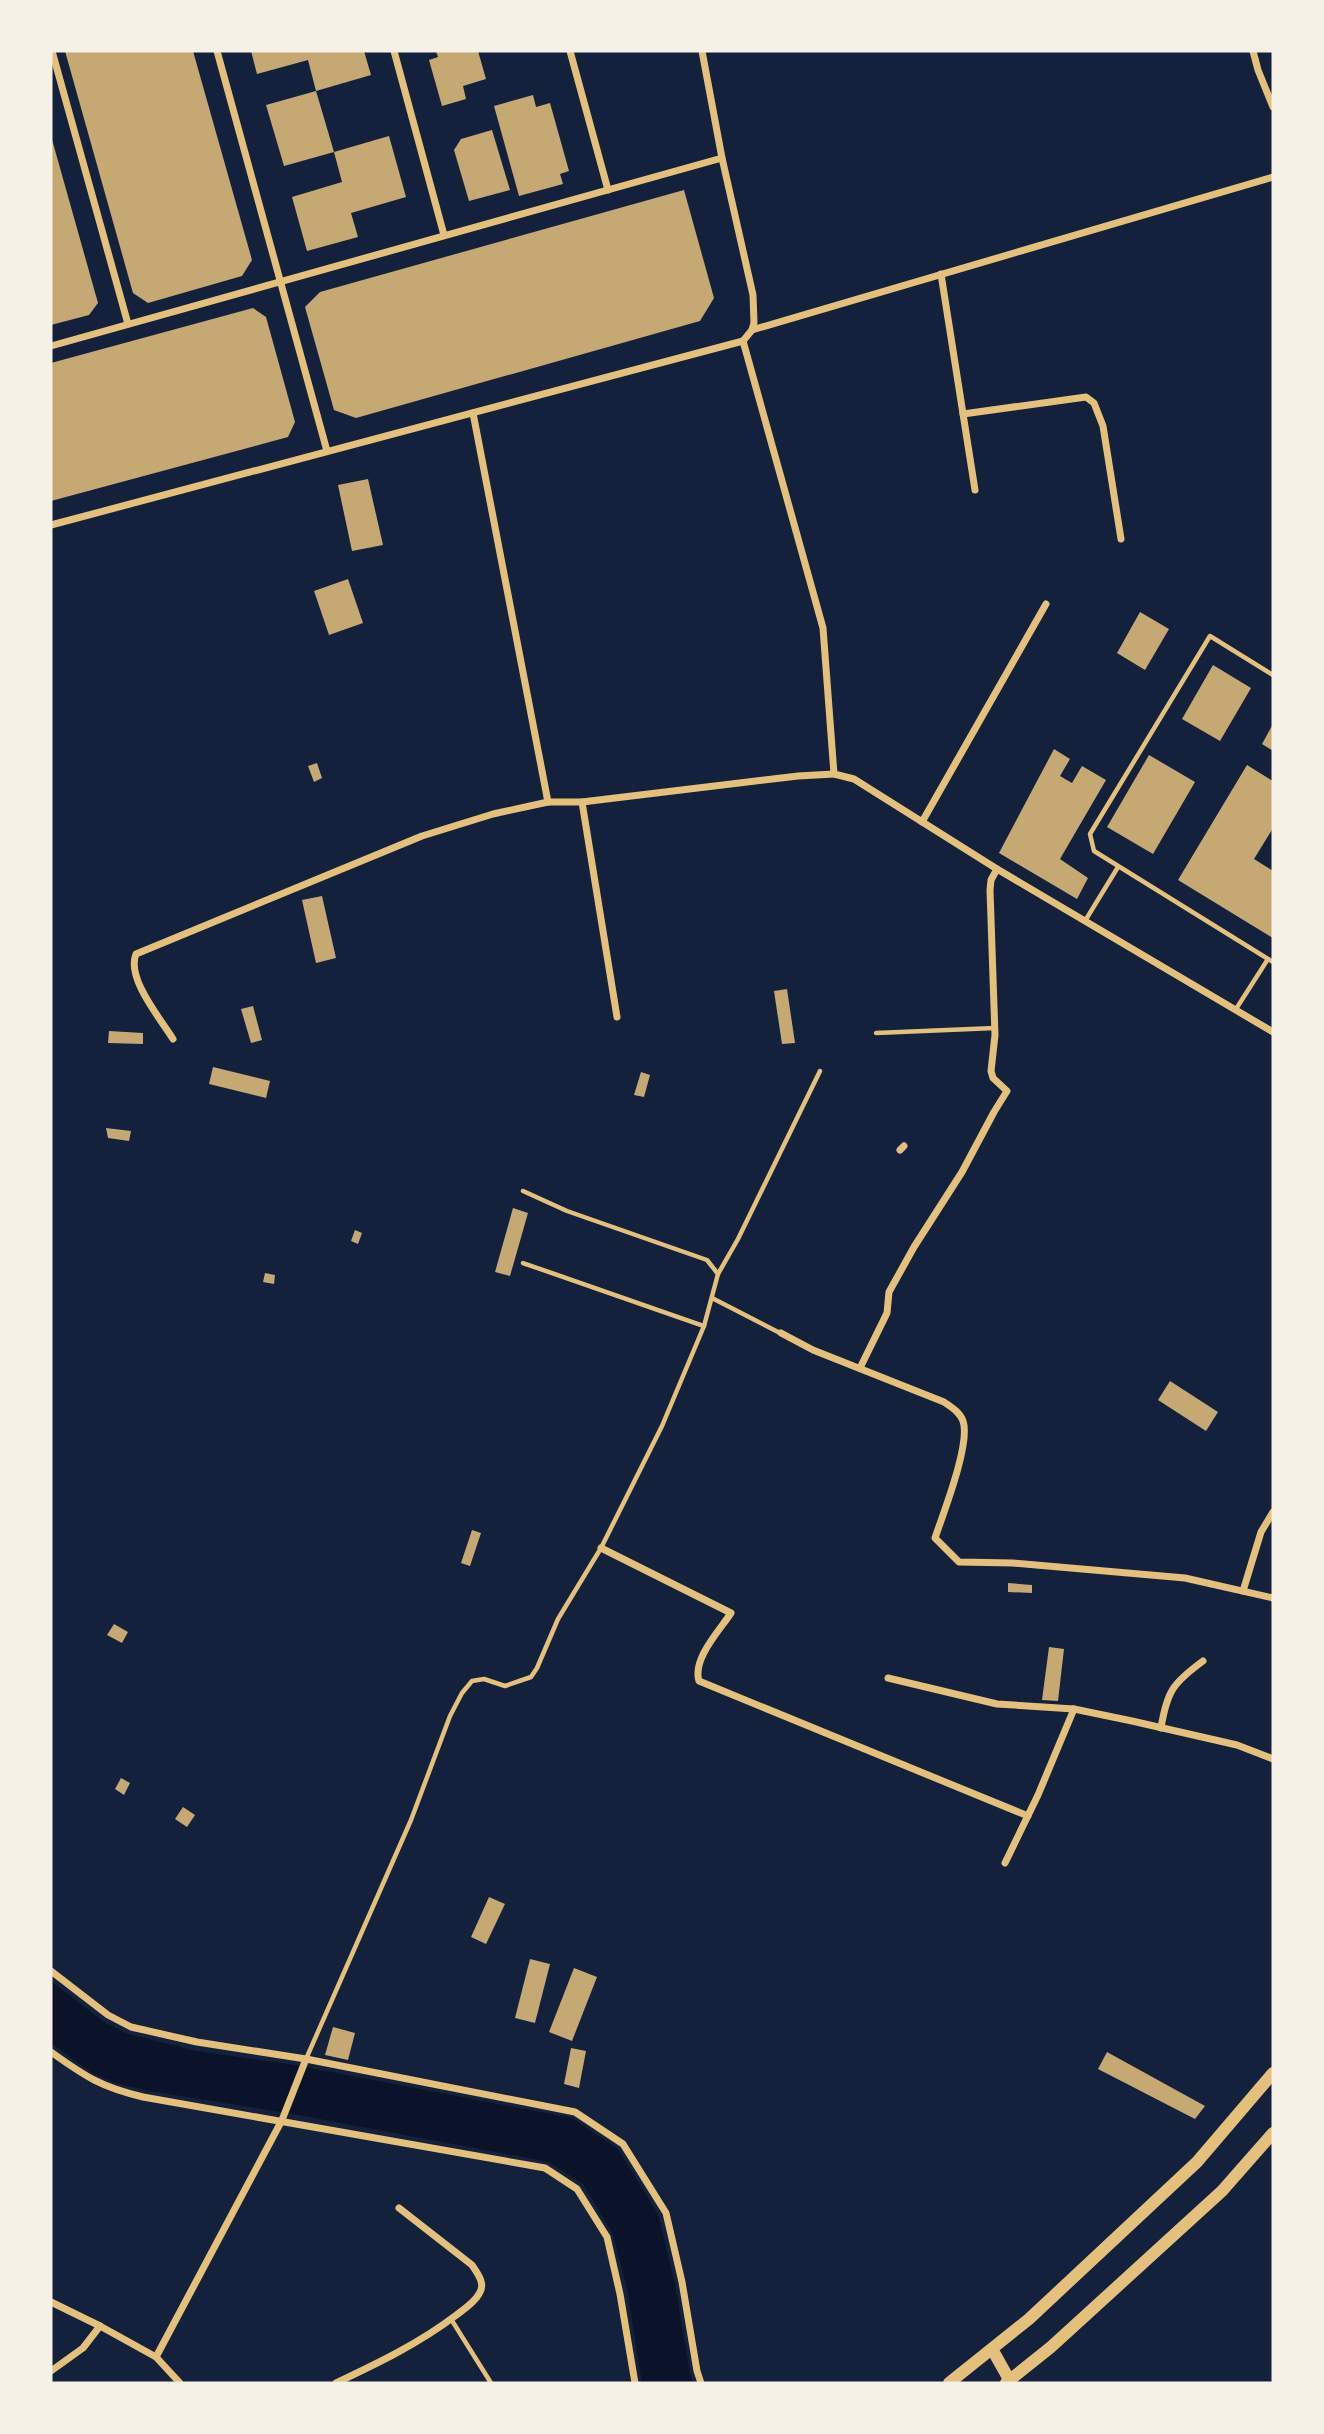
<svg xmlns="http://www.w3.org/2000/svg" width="1324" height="2434" viewBox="0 0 1324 2434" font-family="'Fira Sans',sans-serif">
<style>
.water{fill:#0b132b}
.building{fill:#c6a872}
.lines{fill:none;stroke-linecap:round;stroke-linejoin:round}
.service{stroke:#e5c07b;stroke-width:4.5}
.minor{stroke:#e5c07b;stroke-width:7}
.secondary{stroke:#e5c07b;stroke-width:12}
</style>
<rect width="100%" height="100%" fill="#14213d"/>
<!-- water -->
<path class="water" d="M51,1981L104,2022L128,2034L197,2051L295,2065L572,2118L618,2149L658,2214L675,2284L690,2373L693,2383H642L627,2288L613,2234L583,2184L549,2162L293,2114L150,2091L115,2083L92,2073L51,2043Z"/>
<!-- building -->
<g class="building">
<path d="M65,51H193L252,260L242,276L148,303L133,293Z"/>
<path d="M251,51H364L371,75L316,91L308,60L257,74Z"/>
<path d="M436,51H478L486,79L463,86L466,99L442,106L429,60L438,57Z"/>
<path d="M316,91L334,152L284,166L266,105Z"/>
<path d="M533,95L536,107L550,103L569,171L560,174L563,184L519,196L494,106Z"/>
<path d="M492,130L510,190L469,201L454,150L461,139Z"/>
<path d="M51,136L98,303L89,315L51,325Z"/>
<path d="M389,136L406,197L351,213L358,237L307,251L292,197L342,182L334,152Z"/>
<path d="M684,190L714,298L700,321L356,418L334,410L305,307L320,292Z"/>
<path d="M253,308L266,317L295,422L288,437L51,501V363Z"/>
<path d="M368,479L383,545L352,551L338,485Z"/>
<path d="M348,579L363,623L329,635L314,591Z"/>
<path d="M1140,612L1169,629L1145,670L1117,653Z"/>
<path d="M1213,665L1251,688L1220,741L1182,719Z"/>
<path d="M1273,724V751L1262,744Z"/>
<path d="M1054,749L1070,759L1060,776L1072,783L1082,766L1106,780L1060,859L1088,878L1077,899L999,853Z"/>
<path d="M1149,755L1195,782L1153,854L1107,827Z"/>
<path d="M317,763L322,778L314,782L308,766Z"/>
<path d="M1247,765L1273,781V828L1254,859L1273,871V938L1178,880Z"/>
<path d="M322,896L336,958L316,963L302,900Z"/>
<path d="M787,989L795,1043L782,1044L774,991Z"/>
<path d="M253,1006L262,1040L251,1043L241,1009Z"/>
<path d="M109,1031L143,1033V1044L108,1043Z"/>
<path d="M213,1067L270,1081L266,1098L209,1084Z"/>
<path d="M641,1072L650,1075L644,1097L634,1095Z"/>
<path d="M106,1128L131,1131L129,1141L108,1138Z"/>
<path d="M513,1208L528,1213L510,1276L495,1272Z"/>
<path d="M355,1230L362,1233L358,1244L351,1241Z"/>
<path d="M265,1273L275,1275L274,1284L263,1282Z"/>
<path d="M1170,1381L1218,1412L1206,1431L1158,1400Z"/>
<path d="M472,1530L481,1533L470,1566L461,1563Z"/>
<path d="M1008,1583L1032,1585V1593L1008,1592Z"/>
<path d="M114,1624L128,1632L122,1643L107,1635Z"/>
<path d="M1049,1647L1064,1649L1058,1701L1042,1700Z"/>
<path d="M121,1778L130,1783L124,1795L115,1789Z"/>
<path d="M183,1807L195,1815L187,1827L175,1819Z"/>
<path d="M489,1897L505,1904L486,1944L471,1937Z"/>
<path d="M530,1959L550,1964L535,2023L515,2018Z"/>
<path d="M574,1968L597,1977L572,2041L549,2032Z"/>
<path d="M333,2027L355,2033L348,2060L325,2055Z"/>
<path d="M571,2048L586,2051L579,2088L564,2084Z"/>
<path d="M1107,2052L1205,2106L1195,2119L1098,2069Z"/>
</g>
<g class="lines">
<!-- service -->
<g class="service">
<path d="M1273,675L1210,636L1090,834L1094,851L1273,962"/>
<path d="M1085,921L1118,867"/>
<path d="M1236,1009L1268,959"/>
<path d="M876,1033L995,1028"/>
<path d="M523,1191L567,1211L707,1260L718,1274"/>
<path d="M523,1263L704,1326"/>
<path d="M712,1298L780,1333"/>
<path d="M306,2059L411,1820L450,1716L462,1693L472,1681L484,1679L505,1686L531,1677L537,1668L558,1619L601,1548L662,1426L704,1326L718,1274L738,1239L820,1071"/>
<path d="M451,2319L491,2383"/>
</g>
<!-- minor -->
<g class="minor">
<path d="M52,51L128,324"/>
<path d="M217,51L327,451"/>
<path d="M394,51L444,235"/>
<path d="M570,51L608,190"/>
<path d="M702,51L722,158L753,295L754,323L752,330L743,341"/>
<path d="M1253,51L1258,70L1273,107"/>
<path d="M941,274L975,490"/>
<path d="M752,330L1273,177"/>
<path d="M743,341L823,628L834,774L854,779L997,869L1273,1032"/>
<path d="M51,346L722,158"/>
<path d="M473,413L548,802"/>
<path d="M963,414L1086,397L1094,403L1103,426L1121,539"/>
<path d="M51,525L743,341"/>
<path d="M582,802L617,1017"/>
<path d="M922,822L1046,604"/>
<path d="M173,1039C160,1018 126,978 136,954L422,836L493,814L548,802H582L798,776L834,774"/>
<path d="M900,1150L904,1146"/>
<path d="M781,1333L813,1350L944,1402C951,1407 960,1412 963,1421C971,1443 943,1514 935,1538L959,1562L1013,1563L1185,1578L1273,1598"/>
<path d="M860,1368L887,1313L889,1292L914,1247L962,1172L994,1112L1007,1091L993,1078L991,1071L995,1035L990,890L991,880L997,869"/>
<path d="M601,1548L731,1613C720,1630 692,1659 699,1681L1028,1816"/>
<path d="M1243,1591L1261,1532L1273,1512"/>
<path d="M888,1678L997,1704L1074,1709L1132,1721L1237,1745L1273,1759"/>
<path d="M1161,1728C1167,1691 1173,1683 1203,1661"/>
<path d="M1005,1863L1038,1795L1074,1709"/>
<path d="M51,1971L108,2015L131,2027L197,2042L306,2059L575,2112L623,2144L666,2213L682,2282L697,2371L701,2383"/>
<path d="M51,2052C86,2077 101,2087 143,2097L545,2168L577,2189L607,2237L620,2294L635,2383"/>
<path d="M51,2302L100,2326L156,2357L180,2383"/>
<path d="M156,2357L282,2120L306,2059"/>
<path d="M51,2371L83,2348L100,2326"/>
<path d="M336,2383C378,2363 418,2344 455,2316C463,2310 474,2303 479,2294C486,2284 478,2274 472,2265L399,2208"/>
</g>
<!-- secondary -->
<g class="secondary">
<path d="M992,2349L1010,2381"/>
<path d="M949,2383L1029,2319L1197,2162L1273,2073"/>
<path d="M1006,2383L1051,2347L1222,2191L1273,2133"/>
</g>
</g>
<!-- border -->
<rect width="1324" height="2434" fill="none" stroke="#f6f1e7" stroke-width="105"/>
</svg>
